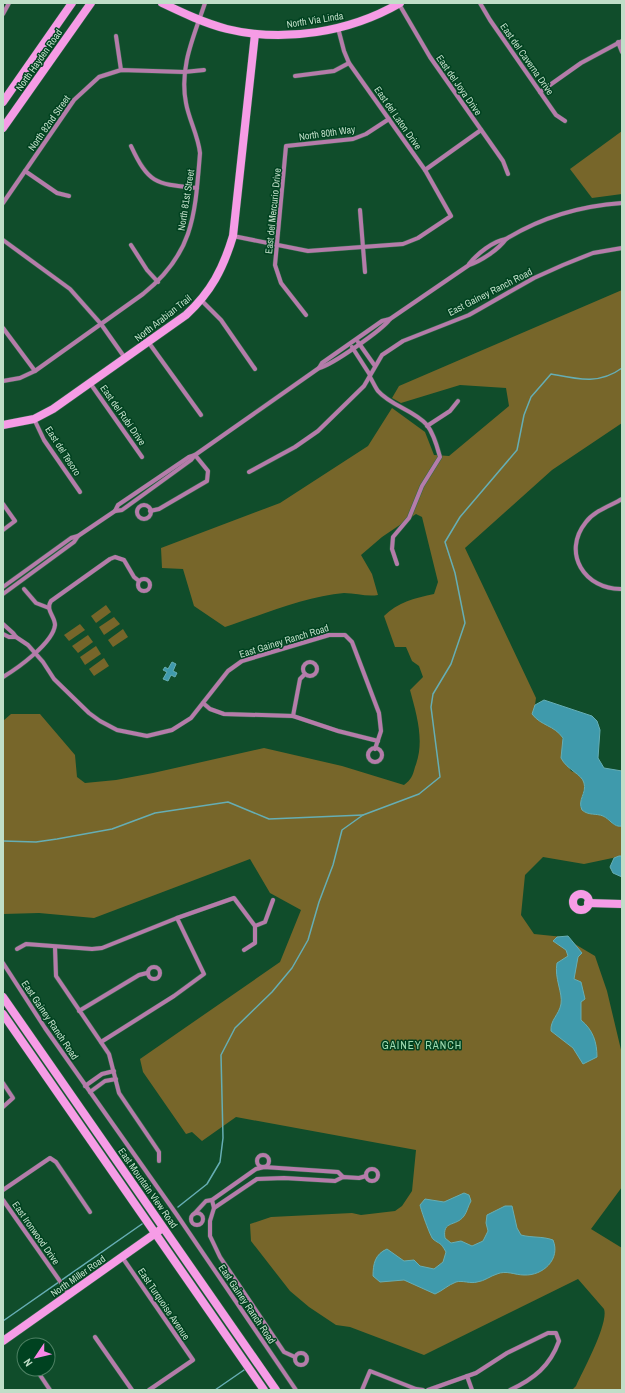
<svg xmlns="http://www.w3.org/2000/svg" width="625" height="1393" viewBox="0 0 625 1393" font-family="'Archivo Narrow',sans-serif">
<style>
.green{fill:#77662a}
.water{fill:#3f9aac;stroke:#66aeb4}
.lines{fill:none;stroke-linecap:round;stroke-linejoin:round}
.stream{stroke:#66aeb4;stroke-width:1.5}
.street-casing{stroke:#336a4a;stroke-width:5}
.secondary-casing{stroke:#336a4a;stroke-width:9}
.street{stroke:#b57caa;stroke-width:4}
.secondary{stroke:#f69ce6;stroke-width:8}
.labels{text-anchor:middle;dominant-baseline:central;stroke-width:3;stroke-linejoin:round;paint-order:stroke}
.street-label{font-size:10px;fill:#c0dec8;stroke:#004220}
.neighbourhood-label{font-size:11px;letter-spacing:1px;fill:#9edab0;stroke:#004220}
</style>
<rect width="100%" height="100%" fill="#104d2b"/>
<!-- green -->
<g class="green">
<path d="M622,131V194L592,198L570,169Z"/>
<path d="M622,290V423L552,470L465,548L536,698L535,705L538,720C554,728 569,732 561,754L571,771C593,778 582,791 580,806C586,816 594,813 603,816C610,819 613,828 622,826V856L584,864L543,857L525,875L521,915L534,934L563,937L595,956L607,991L622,1054V1187L591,1229L622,1248V1390H572L576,1386C583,1371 609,1323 604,1309L578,1279L424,1355L350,1327L336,1325L309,1307L290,1291L251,1241L250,1224L271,1217L352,1213L361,1215L395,1211L402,1206L412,1191L416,1150L236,1117L202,1141L192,1132L186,1134L143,1072L140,1059L280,962L301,910L270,893L250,859L94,918L39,913L3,914V721L11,714H40L75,755L77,777L85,783L116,780L153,773L264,748L342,766L404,785C411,780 413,775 415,767C425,742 417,716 410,690L423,677L419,666L412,661L406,647H395L384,616C398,602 415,598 434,594L438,582L422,517L416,514L382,537L361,555L372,574L378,595C367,597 356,593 344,593C307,596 261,615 225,627L194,606L183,569L162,568L161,548L280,503L368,446L392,408L425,432L434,455L449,456L509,406L506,388L460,385L401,403L392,398L399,386Z"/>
<path d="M106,605L111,612L96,623L91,616Z"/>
<path d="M114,617L120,624L104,635L99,627Z"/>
<path d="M80,624L85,630L69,641L64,635Z"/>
<path d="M123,629L128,637L113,647L108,640Z"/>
<path d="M88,635L93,642L78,653L72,646Z"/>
<path d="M96,646L101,654L85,665L80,657Z"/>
<path d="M104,658L109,666L94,676L89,669Z"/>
</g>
<!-- water -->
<g class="water">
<path d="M172,662L176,664L173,671L177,673L175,677L171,675L168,681L163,679L167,672L163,670L165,667L168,669Z"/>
<path d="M544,700L592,716L597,721L600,730L598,758L604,768L622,771V826C614,828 610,819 603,816C596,813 589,816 582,810C577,800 587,793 584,783C582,774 567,770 561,758L563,738C554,725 541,726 532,714L535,705Z"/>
<path d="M619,856H622V877L613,873L610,867L614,858Z"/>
<path d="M568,936L582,953L578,957L574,979L581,982L585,999L581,1002V1020C593,1030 597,1042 597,1057L583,1064L573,1048L551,1031C550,1020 559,1015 561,1004C563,993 554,978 557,963L568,956L566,950L553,941L557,937Z"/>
<path d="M464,1193L469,1195L471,1201C468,1206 467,1212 464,1216C456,1227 442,1220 445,1238L451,1243L461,1241L472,1246L483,1241L488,1231L486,1223L487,1215L505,1206H512L517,1228L521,1235C532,1238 542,1236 553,1240C561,1259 543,1276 524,1275C515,1275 506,1270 497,1274C490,1276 485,1281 477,1282C471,1284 462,1280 456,1282C448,1285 442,1291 435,1294L404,1280L380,1282L373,1276C373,1264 375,1254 387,1249L404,1261L414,1260L420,1266L434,1269L443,1262L446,1252C440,1241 440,1245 433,1239C430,1236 421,1210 420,1205L425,1199L444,1202Z"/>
</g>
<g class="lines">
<!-- stream -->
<g class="stream">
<path d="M3,841L36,842L57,839L112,829L155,813L228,802L269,819L363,815"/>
<path d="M178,1207L207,1184L220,1162L223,1138L221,1055L235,1028L272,992L292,968L308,940L319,902L333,865L342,830L363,815L419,794L440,777L431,707L433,694L451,664L465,623L455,573L445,542L460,517L517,450L524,415L531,397L551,374C577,379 599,385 622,368"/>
<path d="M3,1321L142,1224"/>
<path d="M215,1390L244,1370"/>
</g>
<!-- street casing -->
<g class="street-casing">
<g id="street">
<path d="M480,3L490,20L556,115L565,121"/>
<path d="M399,4L430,57L503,161L508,174"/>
<path d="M3,14L9,3"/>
<path d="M116,36L121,70"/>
<path d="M618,42L622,52"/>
<path d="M295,76L334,71L349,63"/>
<path d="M540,92L581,63L622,41"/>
<path d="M131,146C149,185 157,184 197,188"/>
<path d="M425,170L481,130"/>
<path d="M25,171L57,193L69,196"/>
<path d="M3,203L74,100L99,77L121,70L184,72L204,70"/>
<path d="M360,210L365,272"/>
<path d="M233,236L308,251L403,244L418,238L451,216L425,170L349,63L344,51L338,28"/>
<path d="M3,240L70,289L101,324L125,358"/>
<path d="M131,245L147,270L158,282"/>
<path d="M469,264C477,254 493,241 506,239C542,217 579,206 622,203"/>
<path d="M201,300L221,320L255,369"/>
<path d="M306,315L281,283L275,265L286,146L353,139L366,134L389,119"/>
<path d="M3,328L35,371"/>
<path d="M358,342L375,366"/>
<path d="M149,343L201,415"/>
<path d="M352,347L370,375"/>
<path d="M319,368L322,363L382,321L390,319L469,265C481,261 498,250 506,239"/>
<path d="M370,377C373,382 375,387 378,391C391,406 414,410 427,425C434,434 437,446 440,457L422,486L409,518L393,537L392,549L397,564"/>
<path d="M3,381L20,378L35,371L143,294C194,253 195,215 200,153C198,135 189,120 186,103C179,67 194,36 205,3"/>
<path d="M90,383L142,457"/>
<path d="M34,419L44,440L80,492"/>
<path d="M427,426L450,411L458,401"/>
<path d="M249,472L295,447L318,431L364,386L382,355L403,341L469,315L534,278L563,265L593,253L622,248"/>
<path d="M622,499C610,506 594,511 586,522C561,553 585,590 622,589"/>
<path d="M3,504L15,521L3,530"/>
<circle cx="144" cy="512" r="7"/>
<path d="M115,511L118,505L189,457L195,455L319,368C332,365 382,330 390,319"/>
<path d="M150,511L159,509L207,481L208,471L195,455"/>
<circle cx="144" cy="585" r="6"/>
<path d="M3,587L71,538L78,536"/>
<path d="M24,589L36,603L49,608"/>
<path d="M3,594L74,542L78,536L115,511L122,510L191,460L195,455"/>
<path d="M3,624L13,633L16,637L28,645L43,662L54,679L89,713L100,721L117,730L147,736L172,730L191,718L228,671L242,661L329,635H345L352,642L379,713L381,731L375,749"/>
<path d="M3,634L9,637H16"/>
<circle cx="310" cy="669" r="7"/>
<path d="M3,677C18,668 53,643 55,625C55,616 45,610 51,601L110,559L115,557L124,560L134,577L139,581"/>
<path d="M203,703L210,709L224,714L293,716L338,731L378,741"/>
<path d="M293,716L300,679L305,674"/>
<circle cx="375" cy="755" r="7"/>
<path d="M55,947L56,976L109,1054L119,1093L155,1146L159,1152V1161"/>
<path d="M17,949L26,944L92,949L102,948L177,918"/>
<path d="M244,950L255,943V926L265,922L273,900"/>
<path d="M3,963L45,1028L177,1215L296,1390"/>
<circle cx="154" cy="973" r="6"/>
<path d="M79,1011L139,975L147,973"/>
<path d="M101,1042L174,996L204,974L177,918L234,898L255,926"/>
<path d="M3,1083L13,1098L3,1107"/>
<path d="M85,1086L102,1074L114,1071"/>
<path d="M90,1092L105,1081L116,1079"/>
<circle cx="263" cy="1161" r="6"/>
<circle cx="372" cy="1175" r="6"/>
<path d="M3,1190L50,1158L56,1162L90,1212"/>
<path d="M3,1200L69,1294"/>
<path d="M214,1208L257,1179L284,1178L335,1181L343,1177L359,1178L366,1176"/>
<circle cx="197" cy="1219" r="6"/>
<path d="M194,1214L206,1201L212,1200"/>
<path d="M122,1257L193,1360L149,1390"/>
<path d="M95,1337L132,1390"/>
<circle cx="301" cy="1359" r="6"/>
<path d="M295,1357L284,1352L220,1257L210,1236V1221L214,1208L212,1200L256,1169L264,1167L338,1172L343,1177"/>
<path d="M40,1375L50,1390"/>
<path d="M467,1376L472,1390"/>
<path d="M362,1390L370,1371L416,1389L423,1390"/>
<path d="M428,1390L476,1373L507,1353L548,1333H556L559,1341C550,1366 534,1379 510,1390"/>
</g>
</g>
<!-- secondary casing -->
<g class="secondary-casing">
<g id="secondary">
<path d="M162,3C183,13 204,23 227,29C284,43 350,32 400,3"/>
<path d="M3,102L72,3"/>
<path d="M3,128L91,3"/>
<path d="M3,425L34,419L53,409L186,315C211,292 223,269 233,236L255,34"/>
<circle cx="581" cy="902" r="8"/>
<path d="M588,903L622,904"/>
<path d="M3,997L276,1390"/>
<path d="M3,1014L264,1390"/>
<path d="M3,1341L160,1230"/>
</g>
</g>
<!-- street -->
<use href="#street" class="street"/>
<!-- secondary -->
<use href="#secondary" class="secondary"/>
</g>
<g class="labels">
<!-- street labels -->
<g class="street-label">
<text transform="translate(315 20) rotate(-9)">North Via Linda</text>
<text transform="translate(527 59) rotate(55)">East del Caverna Drive</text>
<text transform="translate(39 60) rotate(-55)">North Hayden Road</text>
<text transform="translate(459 85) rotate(55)">East del Joya Drive</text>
<text transform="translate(398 118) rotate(55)">East del Laton Drive</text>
<text transform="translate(49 123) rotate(-55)">North 82nd Street</text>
<text transform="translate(327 133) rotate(-8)">North 80th Way</text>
<text transform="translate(186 200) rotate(-81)">North 81st Street</text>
<text transform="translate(273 211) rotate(-84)">East del Mercurio Drive</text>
<text transform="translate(490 292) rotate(-27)">East Gainey Ranch Road</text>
<text transform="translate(163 318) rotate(-38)">North Arabian Trail</text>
<text transform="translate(123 415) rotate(55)">East del Rubi Drive</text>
<text transform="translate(63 451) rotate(57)">East del Tesoro</text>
<text transform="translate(284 641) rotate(-17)">East Gainey Ranch Road</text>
<text transform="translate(50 1020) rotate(56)">East Gainey Ranch Road</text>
<text transform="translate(148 1188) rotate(55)">East Mountain View Road</text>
<text transform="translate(36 1233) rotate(55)">East Ironwood Drive</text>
<text transform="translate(78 1276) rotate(-35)">North Miller Road</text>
<text transform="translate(164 1304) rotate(56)">East Turquoise Avenue</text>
<text transform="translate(247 1304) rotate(56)">East Gainey Ranch Road</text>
</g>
<!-- neighbourhood labels -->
<g class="neighbourhood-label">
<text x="422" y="1045">GAINEY RANCH</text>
</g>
</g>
<!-- border -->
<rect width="625" height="1393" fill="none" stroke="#c0dec8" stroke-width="8"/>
<!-- north arrow -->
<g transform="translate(36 1357) rotate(235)"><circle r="19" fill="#004220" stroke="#4d8063"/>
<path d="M0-3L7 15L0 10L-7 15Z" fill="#fa87e7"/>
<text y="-6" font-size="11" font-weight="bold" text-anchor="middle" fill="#c0dec8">N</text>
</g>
</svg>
